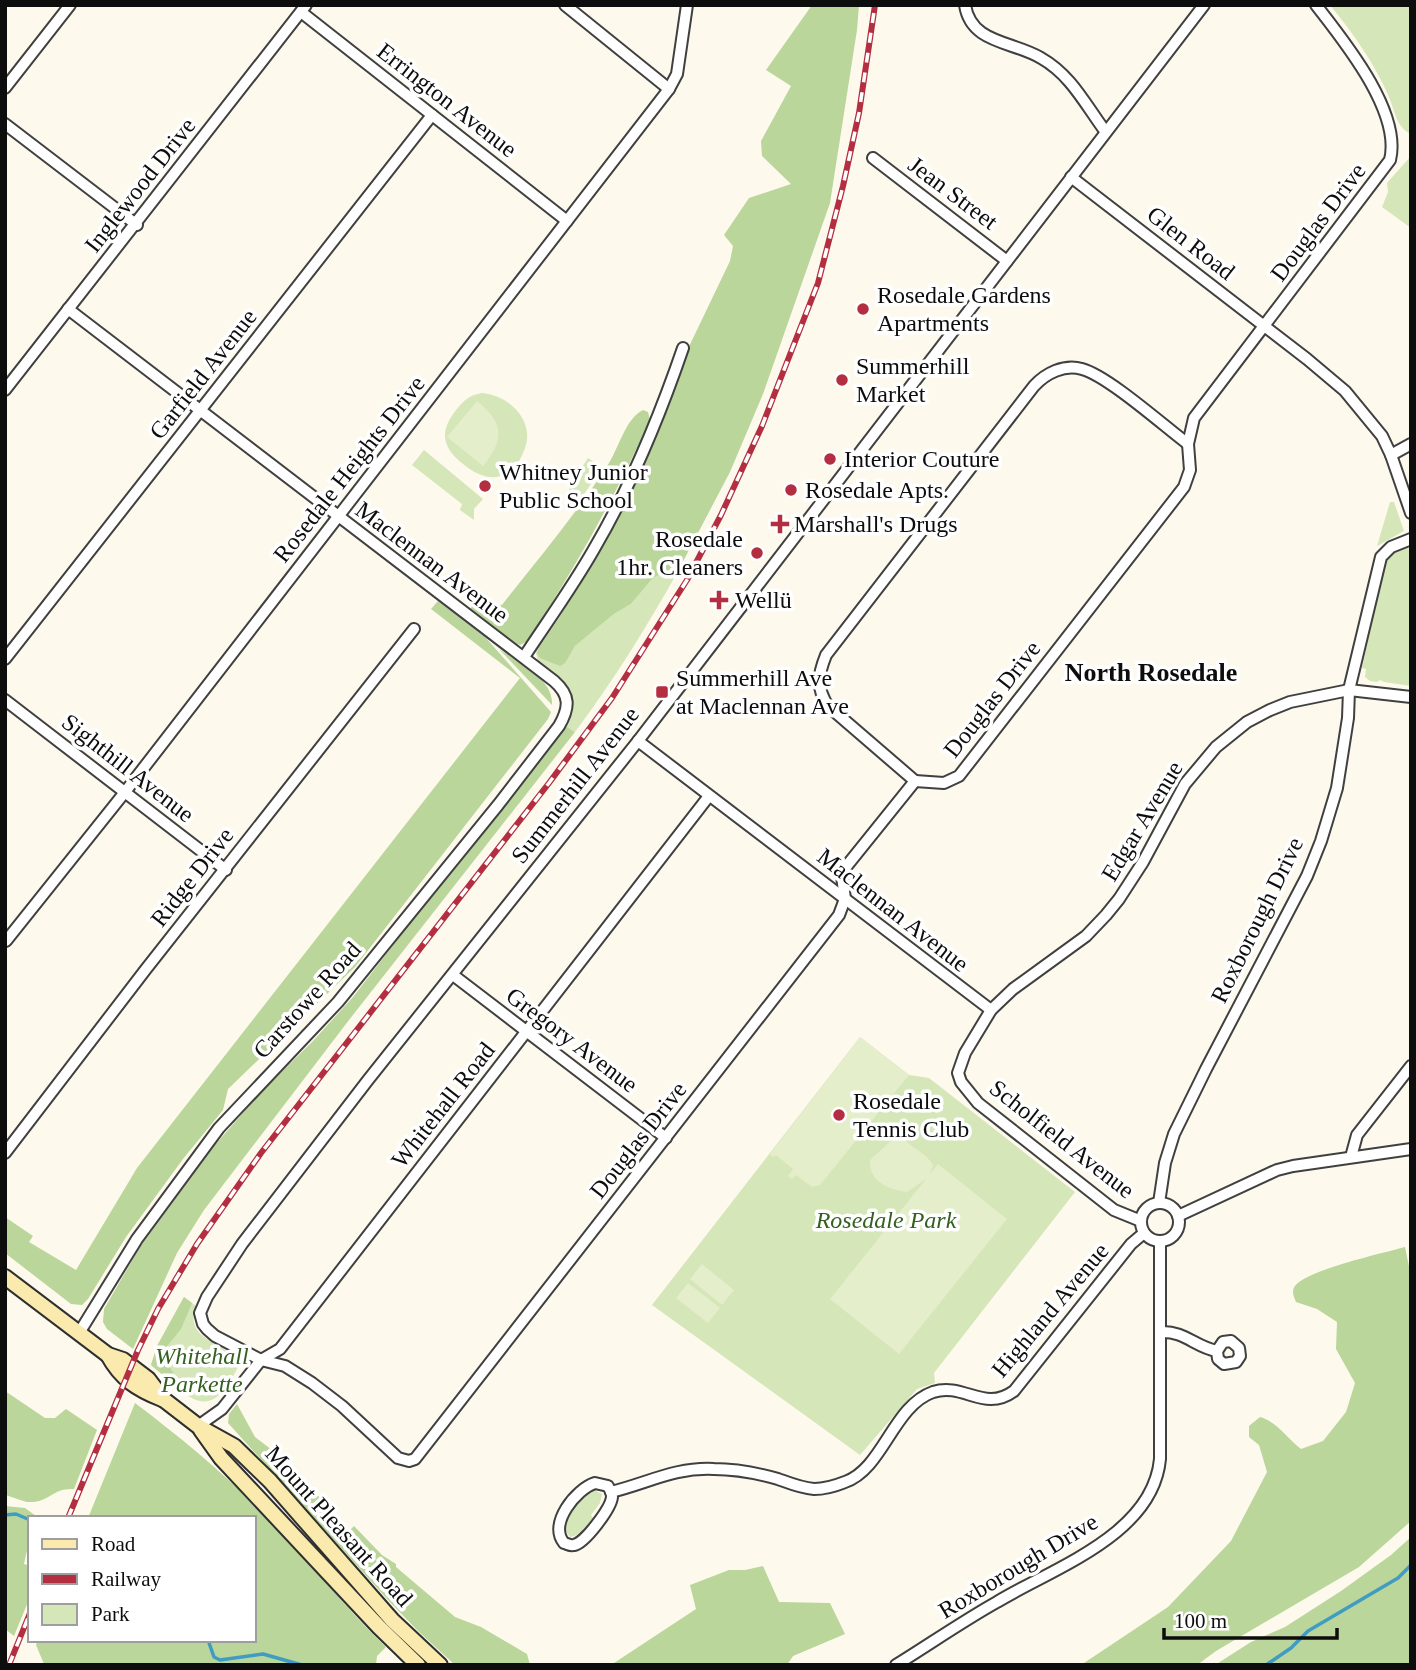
<svg xmlns="http://www.w3.org/2000/svg" width="1416" height="1670" viewBox="0 0 1416 1670" font-family="'Times New Roman',serif">
<style>
.green{fill:#d5e6b9}
.forest{fill:#bad69a}
.pitch{fill:#e5eecb}
.lines{fill:none;stroke-linecap:round;stroke-linejoin:round}
.stream{stroke:#419cc4;stroke-width:3.5}
.minor-casing{stroke:#404040;stroke-width:14}
.secondary-casing{stroke:#2f2f2f;stroke-width:18}
.minor{stroke:#fff;stroke-width:10}
.secondary{stroke:#faeaad;stroke-width:14}
.rail-casing{stroke:#b32e41;stroke-width:6}
.rail{stroke:#fff;stroke-width:3.5;stroke-dasharray:10;stroke-linecap:butt}
.poi-dot{fill:#b32e41;stroke:#fff;stroke-width:2.5}
.labels{text-anchor:middle;dominant-baseline:central;stroke-width:7;stroke-linejoin:round;paint-order:stroke}
.street-label{font-size:24px;fill:#0d0d0d;stroke:#fff}
.poi-label{font-size:24px;fill:#0d0d0d;stroke:#fff;text-anchor:start}
.park-label{font-size:24px;font-style:italic;fill:#346021;stroke:#fff}
.neighbourhood-label{font-size:26px;font-weight:bold;fill:#0d0d0d;stroke:#fff}
</style>
<rect width="100%" height="100%" fill="#fef9ed"/>
<!-- green -->
<g class="green">
<path d="M1330,5H1411V134C1396,127 1395,111 1389,97C1375,64 1353,33 1330,5Z"/>
<path d="M1411,156V228L1382,207L1388,192L1387,183Z"/>
<path d="M482,393C509,395 535,421 525,448C513,482 488,485 463,464C442,447 439,432 456,410C464,400 470,395 482,393Z"/>
<path d="M424,450L483,499L474,509V520L460,510L462,504L412,465Z"/>
<path d="M588,458L602,467L579,502L570,496L569,487Z"/>
<path d="M1390,502H1394L1404,531L1377,546Z"/>
<path d="M1408,547L1411,555V686L1384,682L1380,680L1377,682L1370,681L1365,677L1366,669L1362,668L1385,564L1391,554Z"/>
<path d="M678,571C647,627 613,681 575,732L564,725C570,687 571,685 538,662L536,652L539,647L537,653L566,659L575,646L614,614L631,604L653,578L665,572Z"/>
<path d="M860,1037L909,1075L929,1078L1075,1192L934,1373L935,1383L917,1389L860,1455L652,1305Z"/>
<path d="M184,1297L196,1306C183,1342 227,1341 240,1363C209,1428 191,1398 151,1365L157,1346Z"/>
<path d="M594,1490L602,1494L600,1503L591,1515L593,1518C588,1525 580,1536 570,1537L565,1530C566,1513 581,1498 594,1490Z"/>
</g>
<!-- forest -->
<g class="forest">
<path d="M812,5H859L857,30L830,203L763,394L730,472L678,571L665,572L653,578L631,604L614,614L575,646L565,663L560,666L540,658L537,653L539,647L559,618L592,561L648,454L668,407L684,357L730,261L733,246L724,235L749,198L791,184L762,156L761,141L791,86L766,70Z"/>
<path d="M643,410L648,412L650,420C616,495 577,564 533,633L528,641L520,645L515,643L470,608L484,603L502,605C538,559 577,513 609,463C619,447 626,418 643,410Z"/>
<path d="M438,601L486,638L551,712L548,719L355,967L228,1089L223,1110L183,1159L126,1237L88,1299L82,1305L71,1304L5,1253V1217L33,1236L29,1242L76,1270L137,1168L520,678L431,609Z"/>
<path d="M499,649C518,662 554,679 552,705Z"/>
<path d="M564,725L575,732L349,1020L204,1210L177,1253L133,1349L107,1329L103,1322L104,1309L140,1247L214,1146L262,1091L312,1042L353,997Z"/>
<path d="M1405,1247L1411,1276V1521L1359,1567L1216,1651L1197,1665H1081L1168,1607L1231,1541L1267,1472L1259,1445L1249,1437V1426L1260,1417C1277,1422 1286,1437 1301,1449L1323,1441L1346,1412L1355,1383L1336,1349L1337,1322L1317,1309L1296,1302C1294,1297 1291,1291 1295,1286C1306,1270 1384,1253 1405,1247Z"/>
<path d="M184,1297L192,1303L181,1329L164,1350L165,1361L173,1372L171,1376L163,1375L151,1365L157,1346Z"/>
<path d="M5,1391L45,1418H55L66,1409L97,1430L74,1489C52,1488 51,1501 32,1502C24,1503 14,1497 5,1495Z"/>
<path d="M135,1403C184,1440 231,1479 273,1524C312,1564 345,1608 386,1647L377,1656L376,1665L44,1664L36,1645L38,1640H254V1518H88Z"/>
<path d="M237,1404L255,1437L276,1453L286,1469L333,1508L330,1513L350,1530L354,1526L382,1555L396,1564V1567L455,1617L481,1627L527,1654L530,1665H455L419,1632L387,1599L228,1423L229,1414Z"/>
<path d="M5,1506L25,1508L36,1516L30,1518V1537L24,1564L30,1566V1597L14,1636L5,1629Z"/>
<path d="M1411,1537V1665H1215L1251,1642L1285,1627L1341,1591L1391,1555Z"/>
<path d="M763,1566L779,1602L830,1603L845,1634L793,1656L787,1665H611L696,1609L690,1585L729,1570H745Z"/>
</g>
<!-- pitch -->
<g class="pitch">
<path d="M477,401C504,423 505,439 483,466L447,437Z"/>
<path d="M860,1037L909,1075L820,1185L812,1187L796,1175L792,1179L788,1176L793,1169L776,1155L773,1157L770,1154Z"/>
<path d="M900,1131C905,1147 925,1150 933,1165L930,1174L938,1164L1007,1219L899,1354L830,1299L926,1179L907,1192C888,1189 869,1182 870,1160L892,1140L894,1132Z"/>
<path d="M702,1264L734,1290L722,1305L690,1279Z"/>
<path d="M688,1283L720,1308L708,1323L676,1298Z"/>
</g>
<g class="lines">
<!-- stream -->
<g class="stream">
<path d="M5,1515L16,1514L30,1520"/>
<path d="M208,1640L214,1657L220,1660L263,1654L302,1665"/>
<path d="M1266,1665L1291,1648L1308,1631L1398,1578L1411,1565"/>
</g>
<!-- minor casing -->
<g class="minor-casing">
<g id="minor">
<path d="M565,5L669,89"/>
<path d="M965,5C971,44 1013,41 1041,58C1071,75 1085,104 1105,131"/>
<path d="M301,12L567,221"/>
<path d="M5,88L70,5"/>
<path d="M5,124L137,225"/>
<path d="M873,158L1007,261"/>
<path d="M1071,177L1307,359L1345,391L1382,436L1391,455L1411,513"/>
<path d="M68,309L554,681C570,695 570,707 559,726L498,805L338,1002L219,1128L137,1239L79,1333"/>
<path d="M5,390L306,5"/>
<path d="M1391,455L1411,444"/>
<path d="M524,657C547,622 573,586 594,549C631,486 659,418 683,348"/>
<path d="M5,659L432,115"/>
<path d="M5,700L226,870"/>
<path d="M638,741L991,1010"/>
<path d="M915,781L845,868L842,876L845,899L839,915L415,1459L409,1461L398,1458L342,1406L312,1383L285,1366L261,1360L215,1336L207,1329L203,1324L200,1313L207,1297L242,1244L368,1080L638,741L1204,5"/>
<path d="M915,781L944,783L959,776L1184,487L1190,470L1188,444L1194,418L1390,160C1402,112 1344,41 1316,5"/>
<path d="M915,781L828,706C816,687 818,675 826,655L1034,386C1046,373 1064,364 1082,369C1108,376 1164,426 1188,444"/>
<path d="M6,941L125,792L669,89L677,74L687,5"/>
<path d="M453,975L666,1138"/>
<path d="M5,1153L146,969L414,629"/>
<path d="M1351,1157L1357,1135L1411,1066"/>
<circle cx="1160" cy="1222" r="19"/>
<path d="M1159,1203L1165,1163L1174,1134L1206,1069L1307,876L1321,841L1337,788L1348,718L1349,690L1381,557L1391,547L1411,539"/>
<path d="M1178,1216L1277,1170L1293,1166L1411,1149"/>
<path d="M1141,1221L1114,1210L978,1103L961,1082L958,1073L965,1053L991,1010L1013,989L1086,936L1106,915L1119,899L1143,862L1185,784L1216,747L1247,722L1270,710L1290,702L1349,690L1411,697"/>
<path d="M1161,1332C1185,1331 1195,1347 1217,1351L1218,1359L1224,1364L1236,1362L1240,1356L1239,1348L1231,1341L1223,1342L1217,1351"/>
<path d="M198,1426L222,1409L261,1360L280,1349L709,796"/>
<path d="M595,1483L608,1486C610,1491 612,1491 612,1497C611,1508 585,1543 574,1545C570,1546 568,1544 564,1543C548,1524 576,1489 595,1483Z"/>
<path d="M611,1492C648,1483 675,1467 714,1469C736,1469 757,1473 778,1479C789,1483 801,1488 814,1489C824,1489 835,1486 845,1482C883,1469 893,1406 933,1392C964,1382 984,1413 1014,1391L1131,1244L1144,1233"/>
<path d="M896,1665C930,1644 963,1621 997,1602C1053,1568 1153,1535 1160,1459V1241"/>
</g>
</g>
<!-- secondary casing -->
<g class="secondary-casing">
<g id="secondary">
<path d="M5,1277L108,1355L123,1360L148,1379L163,1399L198,1426L234,1446L270,1481L392,1620L440,1665"/>
<path d="M108,1355C121,1379 137,1389 162,1399"/>
<path d="M201,1430L221,1458L379,1627L418,1665"/>
</g>
</g>
<!-- minor -->
<use href="#minor" class="minor"/>
<!-- secondary -->
<use href="#secondary" class="secondary"/>
<!-- rail casing -->
<g class="rail-casing">
<g id="rail">
<path d="M68,1518L138,1350L158,1309L197,1244L261,1153L549,783L612,698L687,580L721,515L762,426L818,283L843,186L859,113L875,5"/>
<path d="M9,1665L30,1613"/>
</g>
</g>
<!-- rail -->
<use href="#rail" class="rail"/>
</g>
<!-- markers -->
<g class="poi-dot">
<circle cx="863" cy="309" r="7"/>
<circle cx="842" cy="380" r="7"/>
<circle cx="830" cy="459" r="7"/>
<circle cx="485" cy="486" r="7"/>
<circle cx="791" cy="490" r="7"/>
<path d="M776.5 513.5h7v7h7v7h-7v7h-7v-7h-7v-7h7z"/>
<circle cx="757" cy="553" r="7"/>
<path d="M715.5 589.5h7v7h7v7h-7v7h-7v-7h-7v-7h7z"/>
<rect x="655" y="685" width="14" height="14" rx="3.5"/>
<circle cx="839" cy="1115" r="7"/>
</g>
<g class="labels">
<!-- street labels -->
<g class="street-label">
<text transform="translate(447 100) rotate(38)">Errington Avenue</text>
<text transform="translate(140 185) rotate(-52)">Inglewood Drive</text>
<text transform="translate(953 193) rotate(37)">Jean Street</text>
<text transform="translate(1318 222) rotate(-53)">Douglas Drive</text>
<text transform="translate(1191 243) rotate(38)">Glen Road</text>
<text transform="translate(203 374) rotate(-52)">Garfield Avenue</text>
<text transform="translate(349 469) rotate(-52)">Rosedale Heights Drive</text>
<text transform="translate(432 562) rotate(37)">Maclennan Avenue</text>
<text transform="translate(992 699) rotate(-52)">Douglas Drive</text>
<text transform="translate(128 768) rotate(38)">Sighthill Avenue</text>
<text transform="translate(575 785) rotate(-52)">Summerhill Avenue</text>
<text transform="translate(1142 821) rotate(-59)">Edgar Avenue</text>
<text transform="translate(192 877) rotate(-52)">Ridge Drive</text>
<text transform="translate(893 910) rotate(38)">Maclennan Avenue</text>
<text transform="translate(1257 920) rotate(-64)">Roxborough Drive</text>
<text transform="translate(307 1000) rotate(-48)">Carstowe Road</text>
<text transform="translate(572 1040) rotate(37)">Gregory Avenue</text>
<text transform="translate(443 1105) rotate(-52)">Whitehall Road</text>
<text transform="translate(1062 1139) rotate(38)">Scholfield Avenue</text>
<text transform="translate(638 1140) rotate(-52)">Douglas Drive</text>
<text transform="translate(1050 1310) rotate(-50)">Highland Avenue</text>
<text transform="translate(339 1526) rotate(48)">Mount Pleasant Road</text>
<text transform="translate(1018 1566) rotate(-31)">Roxborough Drive</text>
</g>
<!-- poi labels -->
<g class="poi-label">
<text x="877" y="295">Rosedale Gardens<tspan x="877" dy="28">Apartments</tspan></text>
<text x="856" y="366">Summerhill<tspan x="856" dy="28">Market</tspan></text>
<text x="844" y="459">Interior Couture</text>
<text x="499" y="472">Whitney Junior<tspan x="499" dy="28">Public School</tspan></text>
<text x="805" y="490">Rosedale Apts.</text>
<text x="794" y="524">Marshall's Drugs</text>
<text x="743" y="539" text-anchor="end">Rosedale<tspan x="743" dy="28">1hr. Cleaners</tspan></text>
<text x="735" y="600">Wellü</text>
<text x="676" y="678">Summerhill Ave<tspan x="676" dy="28">at Maclennan Ave</tspan></text>
<text x="853" y="1101">Rosedale<tspan x="853" dy="28">Tennis Club</tspan></text>
</g>
<!-- park labels -->
<g class="park-label">
<text x="886" y="1220">Rosedale Park</text>
<text x="202" y="1356">Whitehall<tspan x="202" dy="28">Parkette</tspan></text>
</g>
<!-- neighbourhood labels -->
<g class="neighbourhood-label">
<text x="1151" y="672">North Rosedale</text>
</g>
</g>
<!-- border -->
<rect width="1416" height="1670" fill="none" stroke="#0d0d0d" stroke-width="14"/>
<!-- legend -->
<rect x="28" y="1516" width="228" height="126" fill="#ffffff" stroke="#9e9e9e" stroke-width="2"/>
<rect x="42" y="1539" width="35" height="10" fill="#faeaad" stroke="#9e9e9e" stroke-width="2"/>
<text x="91" y="1551" font-size="21" fill="#0d0d0d">Road</text>
<rect x="42" y="1574" width="35" height="10" fill="#b32e41" stroke="#9e9e9e" stroke-width="2"/>
<text x="91" y="1586" font-size="21" fill="#0d0d0d">Railway</text>
<rect x="42" y="1604" width="35" height="21" fill="#d5e6b9" stroke="#9e9e9e" stroke-width="2"/>
<text x="91" y="1621" font-size="21" fill="#0d0d0d">Park</text>
<!-- scale -->
<path d="M1164 1628v10h173v-10" fill="none" stroke="#0d0d0d" stroke-width="3.5"/>
<text x="1174" y="1628" font-size="21" fill="#0d0d0d" stroke="#ffffff" stroke-width="5" paint-order="stroke">100 m</text>
</svg>
